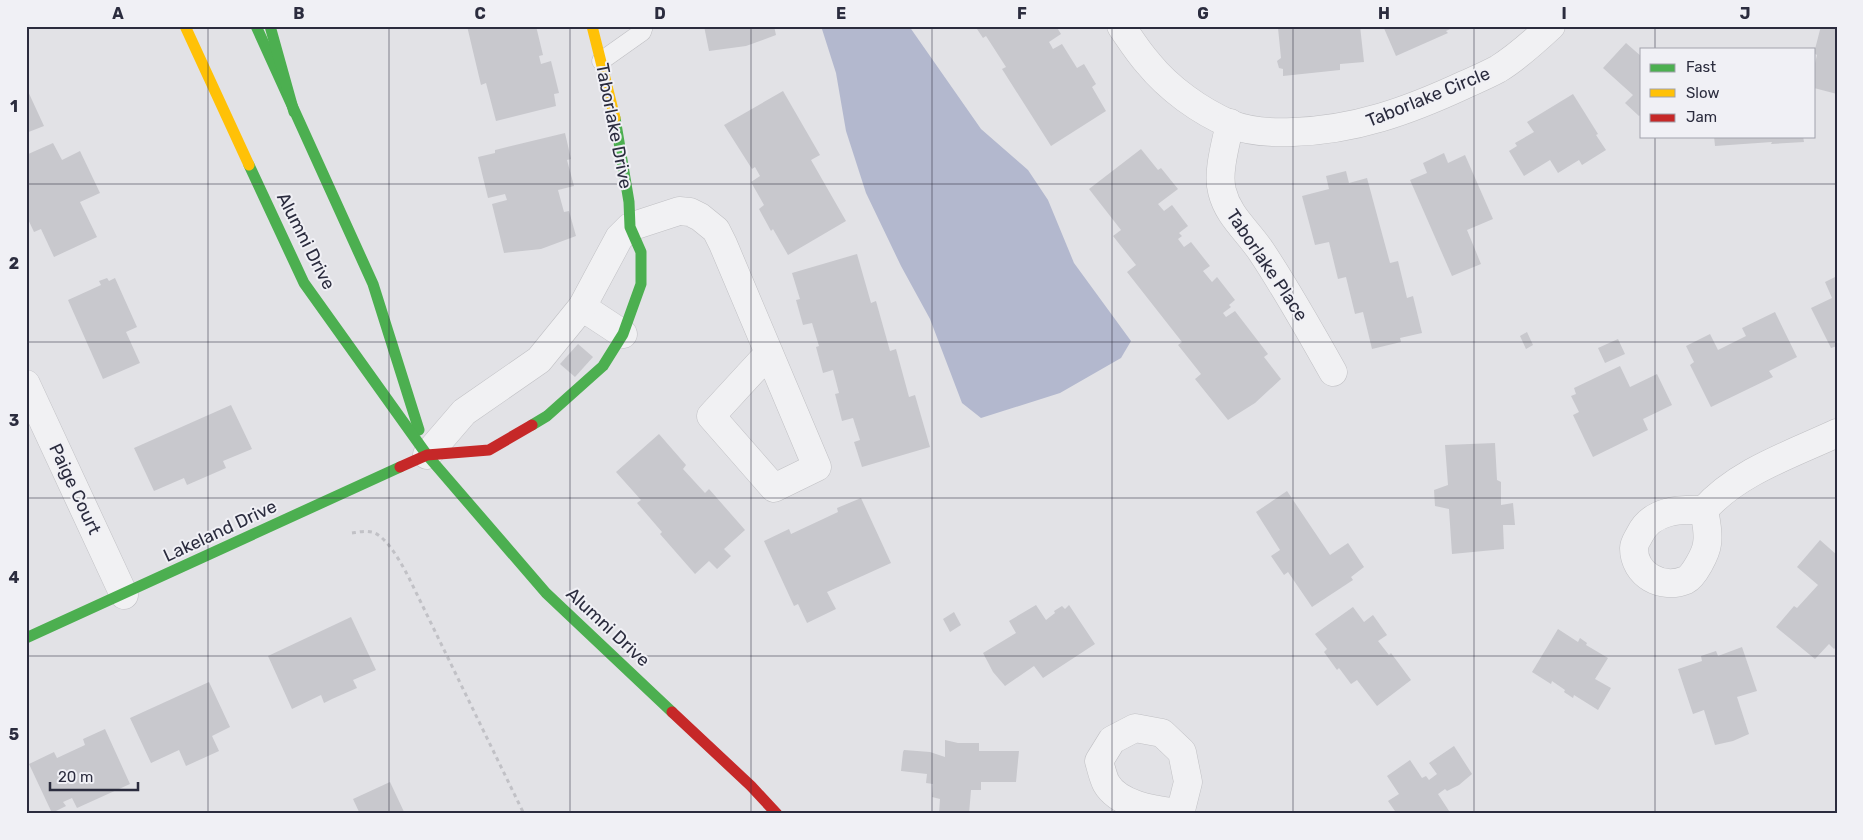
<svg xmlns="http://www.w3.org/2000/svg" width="1863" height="840" viewBox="0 0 1863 840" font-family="Rubik,sans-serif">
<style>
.water{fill:#b3b8ce}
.building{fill:#c8c8cd}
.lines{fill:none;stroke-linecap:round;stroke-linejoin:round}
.lane-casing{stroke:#c0c0c4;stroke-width:19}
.street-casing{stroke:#c0c0c4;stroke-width:29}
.path{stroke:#c1c1c6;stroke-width:3;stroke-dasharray:4 4;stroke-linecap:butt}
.lane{stroke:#f1f1f3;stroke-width:18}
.street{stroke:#f1f1f3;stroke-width:28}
.fast{stroke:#4caf50;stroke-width:11}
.slow{stroke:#ffc107;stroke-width:11}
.jam{stroke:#c62828;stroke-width:11}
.grid{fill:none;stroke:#2b2c3e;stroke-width:1;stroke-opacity:0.55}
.labels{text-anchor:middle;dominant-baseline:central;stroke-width:4;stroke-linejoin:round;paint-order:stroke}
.street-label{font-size:18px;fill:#2b2c3e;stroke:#f0f0f5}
.neatline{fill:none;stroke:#2b2c3e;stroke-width:2}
.grid-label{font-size:16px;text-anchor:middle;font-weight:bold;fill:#2b2c3e}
</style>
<rect width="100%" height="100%" fill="#e2e2e6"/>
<!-- water -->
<path class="water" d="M821,26H909L981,129L1028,170L1048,200L1074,263L1131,341L1121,358L1060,393L981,418L962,403L930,319L901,266L866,193L846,131L836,73Z"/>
<!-- building -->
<g class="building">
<path d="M467,26H536L543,55L539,56L541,64L551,61L559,93L554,94L556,106L496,121L486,83L481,85Z"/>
<path d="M704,26H774L776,35L746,46L709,51Z"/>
<path d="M975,26H1056L1061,34L1049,42L1053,49L1062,44L1077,68L1084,64L1096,84L1092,87L1106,111L1051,146L1002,69L1006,67L986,36L983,38Z"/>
<path d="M1294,26H1360L1364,62L1340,64V70L1283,76V69L1279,68L1277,61L1281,58L1278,28Z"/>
<path d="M1383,26H1457L1446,31L1448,33L1396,56Z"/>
<path d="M1821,26H1837V94L1814,88V67L1817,55L1814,53Z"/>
<path d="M1626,43L1642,57V113L1639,116L1625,103L1633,95L1603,68Z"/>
<path d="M26,87L44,126L26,133Z"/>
<path d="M783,91L820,155L811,160L846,221L788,255L773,229L771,231L759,209L764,205L751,182L760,176L755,167L752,169L724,125Z"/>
<path d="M1573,94L1598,134L1596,135L1606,150L1582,165L1579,160L1558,173L1550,160L1524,176L1509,151L1517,146L1515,143L1534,132L1527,122Z"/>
<path d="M565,133L571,159L567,160L574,186L558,190L564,212L569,211L576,236L541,249L504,253L492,204L507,200L505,194L488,198L478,157L495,153V150Z"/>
<path d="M1714,136H1803L1804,142L1771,144L1772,142L1715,146Z"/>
<path d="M53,143L62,160L80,151L100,193L80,202L97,237L54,257L41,229L34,232L26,215V155Z"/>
<path d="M1141,149L1158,170L1161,168L1178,189L1158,204L1164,211L1172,205L1188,226L1179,233L1182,236L1178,239L1184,247L1191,242L1210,266L1203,271L1212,282L1217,277L1235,300L1229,305L1231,307L1223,313L1226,317L1235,311L1268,354L1264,357L1281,379L1255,403L1228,420L1195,379L1201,374L1178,345L1182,342L1127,272L1136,265L1113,236L1121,230L1089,189Z"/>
<path d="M1444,153L1448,163L1465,155L1493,219L1467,230L1481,264L1452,276L1410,180L1427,173L1423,163Z"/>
<path d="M1346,171L1349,183L1367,178L1390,263L1398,261L1407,298L1413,296L1422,333L1400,338L1401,342L1372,349L1363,312L1355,314L1346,277L1338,279L1329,242L1315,245L1302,196L1329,189L1326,176Z"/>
<path d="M857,254L871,303L876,301L890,351L896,349L909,397L915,395L930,447L862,467L854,442L860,440L853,418L842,421L835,394L839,393L833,370L823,373L816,347L819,346L812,323L803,325L796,300L800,299L792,273Z"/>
<path d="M1837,276V346L1831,348L1811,308L1832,298L1825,282Z"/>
<path d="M107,278L109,281L115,278L137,327L126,332L140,363L103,379L68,300L101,285L99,281Z"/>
<path d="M1775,312L1797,357L1769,371L1773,377L1711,407L1690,365L1694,362L1686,346L1710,334L1718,350L1746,336L1742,328Z"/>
<path d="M1527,332L1533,345L1526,349L1520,336Z"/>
<path d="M1618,339L1625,354L1605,363L1598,348Z"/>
<path d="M578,344L593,357L575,377L560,364Z"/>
<path d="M1620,366L1630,387L1657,374L1672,405L1643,419L1648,430L1593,457L1573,415L1579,412L1571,396L1576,394L1574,388Z"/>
<path d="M231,405L252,449L223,461L226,468L187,485L184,478L154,491L134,448Z"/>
<path d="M659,434L686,465L683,469L705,493L709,489L745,530L724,549L731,556L717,569L709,561L695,574L660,534L662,532L637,503L641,500L616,472Z"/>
<path d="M1495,443L1497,480L1501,482V505L1513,503L1515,525H1503L1504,549L1452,554L1449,509L1435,506L1434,490L1448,485L1445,445Z"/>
<path d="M1287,491L1330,555L1348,543L1364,567L1351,577L1353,580L1312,607L1288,572L1284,575L1271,556L1280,550L1256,512Z"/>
<path d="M861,498L891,563L827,592L836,609L807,623L798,604L794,606L764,541L789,529L791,534L838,512L837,508Z"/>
<path d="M1820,540L1837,555V646L1834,649L1829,644L1815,659L1776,627L1794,606L1797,608L1818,585L1797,567Z"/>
<path d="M1036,605L1046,620L1055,613L1054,611L1062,606L1065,609L1069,605L1095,644L1043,678L1034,666L1005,686L993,672L983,653L1016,633L1009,621Z"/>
<path d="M1353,607L1364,622L1373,615L1387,635L1378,641L1389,655L1391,653L1411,680L1377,706L1357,680L1351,684L1339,668L1337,670L1324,652L1327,649L1315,634Z"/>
<path d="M954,612L961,625L950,632L943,619Z"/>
<path d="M351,617L376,670L353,680L357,688L332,699L324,703L321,695L292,709L268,656Z"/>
<path d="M1558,629L1578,642L1580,638L1587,643L1586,645L1608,658L1595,679L1611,688L1598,710L1574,695L1573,698L1564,692L1565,690L1552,681L1551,684L1532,672Z"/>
<path d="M1742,647L1757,691L1737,697L1749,734L1733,741L1715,745L1704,710L1693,714L1678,669L1702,661L1701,656L1716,651L1718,656Z"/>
<path d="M209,682L230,727L212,736L219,751L186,766L179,750L151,763L130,718Z"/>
<path d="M105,729L130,784L77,808L72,798L63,802L66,806L52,813L29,764L54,752L57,758L85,745L83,739Z"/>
<path d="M945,740L958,743H979V751H1019L1016,782H981V790H971L969,814H939L940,799L932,797L933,784L926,783L927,774L901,771L903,752L904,750L930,752L945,757Z"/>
<path d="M1454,746L1472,774L1459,785L1447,791L1445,789L1438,794L1451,814H1397L1388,801L1399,794L1387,776L1410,760L1422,778L1426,776L1429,780L1437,774L1429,763Z"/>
<path d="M390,782L405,814H360L353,799Z"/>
</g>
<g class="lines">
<!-- lane casing -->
<g class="lane-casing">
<path id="lane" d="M601,61L642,32L644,26"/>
</g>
<!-- street casing -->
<g class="street-casing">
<g id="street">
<path d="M1121,26C1130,39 1138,52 1148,63C1169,89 1200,111 1230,124C1250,132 1272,133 1293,132C1355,130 1408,111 1464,85C1475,80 1487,75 1498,69C1516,58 1536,40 1551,26"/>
<path d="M1230,123C1226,143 1217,172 1222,191C1228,216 1247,230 1261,251C1287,290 1310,331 1333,372"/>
<path d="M582,307L623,334"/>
<path d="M26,384L124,595"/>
<path d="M427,455L464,412L539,360L582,307L619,238L630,227L679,211L690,212L700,217L716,230L723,244L817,467L774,488L711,416L769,353"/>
<path d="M1704,510C1706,521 1709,533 1707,544C1706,553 1694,576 1686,580C1662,590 1634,575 1634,548C1634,543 1638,538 1640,534C1652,510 1680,509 1704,510C1737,472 1792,454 1837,433"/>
<path d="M1179,813C1156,810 1119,806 1106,783C1103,777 1101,768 1099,761L1112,740L1135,728L1162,733L1182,752L1188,782L1180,814"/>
</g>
</g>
<!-- path -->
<path class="path" d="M352,533C359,532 367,530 375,533C389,540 403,566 410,580L524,814"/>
<!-- lane -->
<use href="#lane" class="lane"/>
<!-- street -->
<use href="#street" class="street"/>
<!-- fast -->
<g class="fast">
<path d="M256,26L373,284L419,430"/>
<path d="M270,26L294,112"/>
<path d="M249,165L304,283L427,455L546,593L672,712"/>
<path d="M532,425L547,416L603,366L623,334L641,284V252L630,227L629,202L615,118"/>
<path d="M26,638L400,467"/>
</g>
<!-- slow -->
<g class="slow">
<path d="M185,26L249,165"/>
<path d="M592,26L615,118"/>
</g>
<!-- jam -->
<g class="jam">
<path d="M400,467L427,455L489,450L532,425"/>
<path d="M672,712L751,786L777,814"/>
</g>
</g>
<!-- grid -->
<path class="grid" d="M208,26V814M389,26V814M570,26V814M751,26V814M932,26V814M1112,26V814M1293,26V814M1474,26V814M1655,26V49M1655,136V814M26,184H1837M26,342H1837M26,498H1837M26,656H1837"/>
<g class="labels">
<!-- street labels -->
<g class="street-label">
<text transform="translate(1428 97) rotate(-22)">Taborlake Circle</text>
<text transform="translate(614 126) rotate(79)">Taborlake Drive</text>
<text transform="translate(306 241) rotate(63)">Alumni Drive</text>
<text transform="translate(1267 265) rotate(56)">Taborlake Place</text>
<text transform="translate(75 489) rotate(65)">Paige Court</text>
<text transform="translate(220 531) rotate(-25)">Lakeland Drive</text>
<text transform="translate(608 627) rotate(43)">Alumni Drive</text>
</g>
</g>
<!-- border -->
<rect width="1863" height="840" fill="none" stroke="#f0f0f5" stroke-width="55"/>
<!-- legend -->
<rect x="1640" y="48" width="175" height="90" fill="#f0f0f5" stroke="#a1a2ac"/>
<rect x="1650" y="64" width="25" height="8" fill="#4caf50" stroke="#a1a2ac"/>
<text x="1686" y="72" font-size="15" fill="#2b2c3e">Fast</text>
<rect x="1650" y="89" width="25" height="8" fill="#ffc107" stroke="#a1a2ac"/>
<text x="1686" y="98" font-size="15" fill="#2b2c3e">Slow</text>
<rect x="1650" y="114" width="25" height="8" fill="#c62828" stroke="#a1a2ac"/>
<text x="1686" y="122" font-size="15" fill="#2b2c3e">Jam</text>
<!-- scale -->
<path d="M50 782v8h88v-8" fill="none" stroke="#2b2c3e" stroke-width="2.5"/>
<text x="58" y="782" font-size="15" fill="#2b2c3e" stroke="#f0f0f5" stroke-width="4" paint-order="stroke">20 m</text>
<rect x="28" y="28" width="1808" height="784" class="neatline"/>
<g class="grid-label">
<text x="118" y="19">A</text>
<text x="299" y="19">B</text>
<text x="480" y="19">C</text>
<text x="660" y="19">D</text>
<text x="841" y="19">E</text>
<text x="1022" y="19">F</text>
<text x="1203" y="19">G</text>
<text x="1384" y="19">H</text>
<text x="1564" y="19">I</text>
<text x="1745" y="19">J</text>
<text x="14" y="112">1</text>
<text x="14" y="269">2</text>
<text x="14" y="426">3</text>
<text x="14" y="583">4</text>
<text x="14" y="740">5</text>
</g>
</svg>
